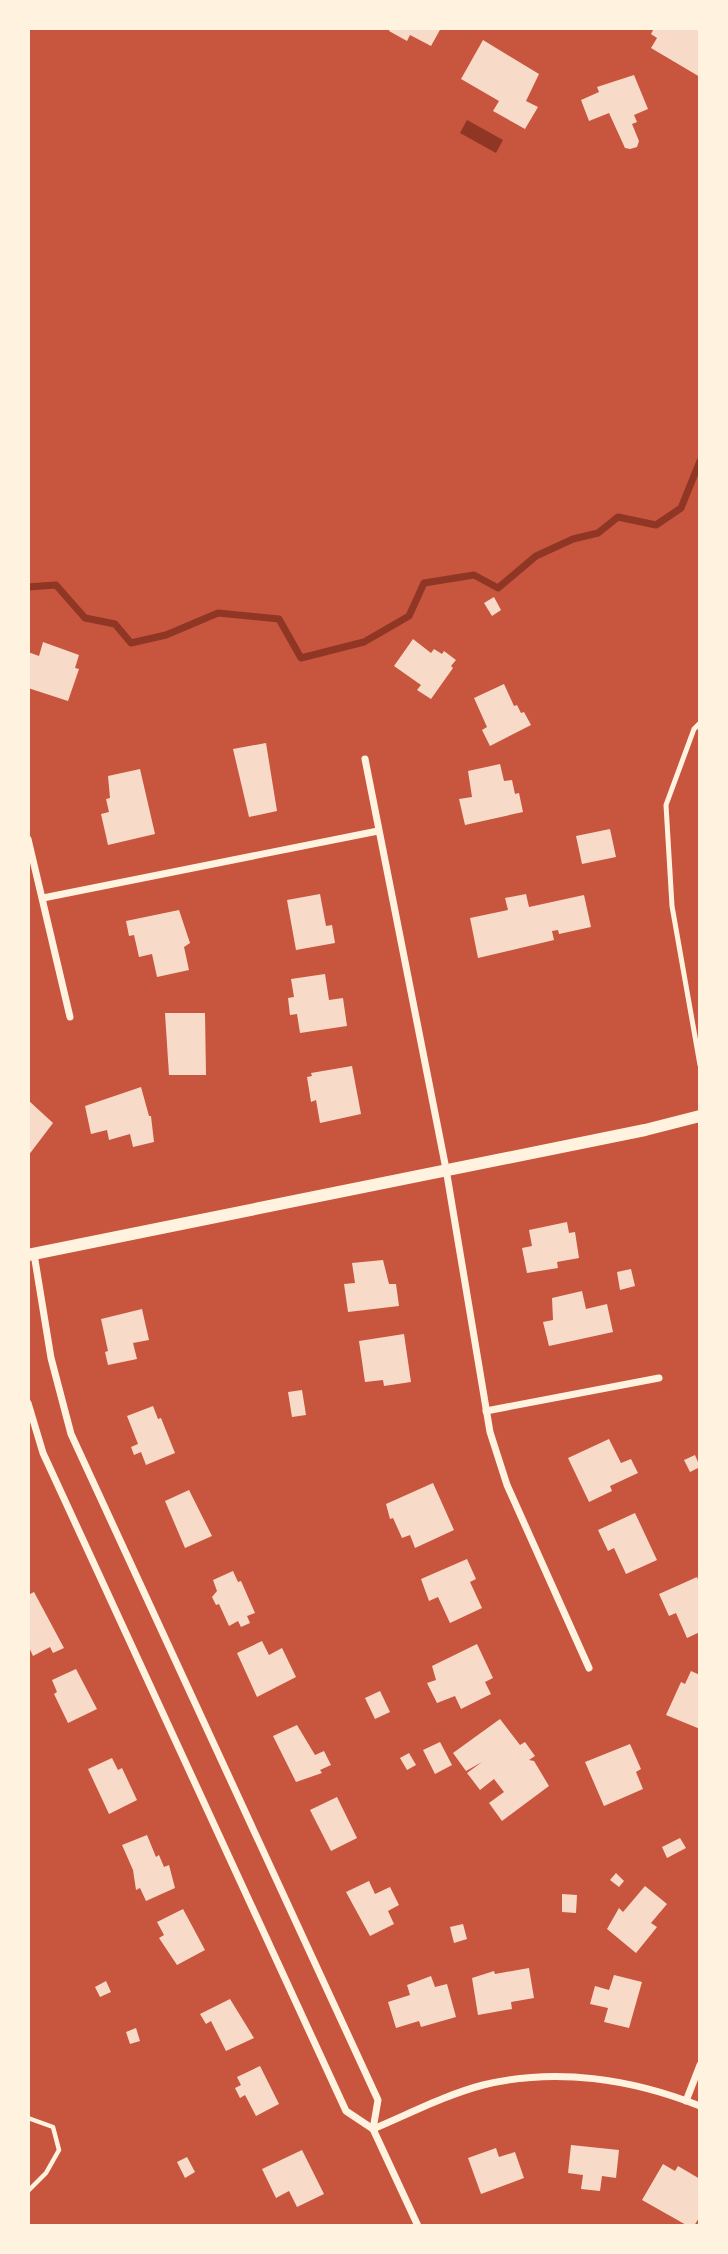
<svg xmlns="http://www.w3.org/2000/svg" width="728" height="2254" viewBox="0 0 728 2254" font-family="Mulish,sans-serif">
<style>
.water{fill:#8f3625}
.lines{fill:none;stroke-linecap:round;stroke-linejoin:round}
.stream{stroke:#8f3625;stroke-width:7}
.building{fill:#f7dbc8}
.path{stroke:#fff3e0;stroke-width:4.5}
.service{stroke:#fff3e0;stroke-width:5}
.minor{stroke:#fff3e0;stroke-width:7}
.tertiary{stroke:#fff3e0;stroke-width:12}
</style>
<rect width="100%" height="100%" fill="#c8553d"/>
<!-- water -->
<path class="water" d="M467,120L503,140L496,153L460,133Z"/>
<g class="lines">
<!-- stream -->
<path class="stream" d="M28,587L56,585L85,618L115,624L131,643L166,635L218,613L279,619L301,658L364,642L409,616L424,583L474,575L498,588L536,556L573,539L598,533L618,517L656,525L681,508L700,461"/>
</g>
<!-- building -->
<g class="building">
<path d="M390,28H441L431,46L410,35L407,41L389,31Z"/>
<path d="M654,28H700V77L651,48L657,38L651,34Z"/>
<path d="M483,40L539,74L526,101L538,107L525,129L493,111L499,101L461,79Z"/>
<path d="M634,75L648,109L634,115L637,122L632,124L639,141L637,147L630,149L625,148L609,113L589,121L581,100L599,92L597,87Z"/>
<path d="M494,597L501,610L492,616L484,603Z"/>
<path d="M413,639L431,653L434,649L442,654L444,651L456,660L451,666L453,668L431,699L417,690L421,685L394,666Z"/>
<path d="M43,642L79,655L75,668L79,669L68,701L28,688V652L39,656Z"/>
<path d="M504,684L514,706L517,705L521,713L524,712L531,725L490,746L482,730L487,727L474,698Z"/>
<path d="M266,743L277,811L249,817L233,749Z"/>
<path d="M500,764L504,781L512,780L515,794L519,793L523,812L465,825L459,799L472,797L468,771Z"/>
<path d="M140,769L155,834L108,845L101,814L109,812L106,799L110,798L108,776Z"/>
<path d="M610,829L616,857L582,864L576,836Z"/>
<path d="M320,894L326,926L332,925L335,943L296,950L287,900Z"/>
<path d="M526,894L529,907L584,895L591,927L559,934L558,930L552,931L554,940L478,958L470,918L508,910L505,898Z"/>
<path d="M179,910L190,943L184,947L189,970L157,977L152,954L139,957L134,935L129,936L126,921Z"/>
<path d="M325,974L329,1000L343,998L347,1026L300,1033L297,1014L290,1015L288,998L294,997L291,979Z"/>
<path d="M165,1013H205L206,1075H169Z"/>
<path d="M352,1066L361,1114L320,1123L316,1100L311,1102L307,1077L312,1076L311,1073Z"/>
<path d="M141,1087L149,1116H151L154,1142L133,1147L130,1134L109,1140L107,1130L91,1134L85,1106Z"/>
<path d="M28,1100L53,1123L28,1156Z"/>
<path d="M567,1222L569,1233L575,1232L579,1258L557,1262L558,1268L527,1273L522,1248L532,1246L529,1230Z"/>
<path d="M383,1260L389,1284H396L399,1306L348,1312L344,1284L355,1283L352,1263Z"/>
<path d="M631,1269L635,1286L620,1290L617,1272Z"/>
<path d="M582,1291L586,1309L607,1304L613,1332L549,1346L543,1322L553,1320L552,1298Z"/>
<path d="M142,1309L149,1340L133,1343L137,1359L108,1365L105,1352L108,1351L101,1319Z"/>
<path d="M404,1334L411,1382L384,1386L383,1380L365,1382L359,1341Z"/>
<path d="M302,1390L306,1415L292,1417L288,1392Z"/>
<path d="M153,1406L158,1419L161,1418L175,1453L146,1465L141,1452L134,1455L131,1447L138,1444L127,1416Z"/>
<path d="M609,1439L621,1463L631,1459L638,1473L610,1486L612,1491L589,1502L568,1458Z"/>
<path d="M695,1455L700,1467L690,1472L684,1460Z"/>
<path d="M433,1483L454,1530L415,1548L410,1535L402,1538L393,1518L390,1519L386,1504Z"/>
<path d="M189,1490L212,1536L185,1548L165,1501Z"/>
<path d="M635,1513L657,1560L626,1574L614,1548L608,1551L598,1530Z"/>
<path d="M467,1559L476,1579L470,1582L482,1608L450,1623L438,1597L429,1601L421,1579Z"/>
<path d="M233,1571L238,1582L241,1581L255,1613L247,1616L250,1623L241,1627L238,1621L229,1626L219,1604L216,1605L212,1597L217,1591L213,1580Z"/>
<path d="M697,1577L700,1585V1632L687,1638L676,1613L669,1616L659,1594Z"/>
<path d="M34,1592L64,1648L53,1653L50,1647L33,1656L28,1645V1595Z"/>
<path d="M262,1641L269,1655L282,1648L296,1677L257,1697L237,1653Z"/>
<path d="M477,1644L493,1678L485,1682L491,1694L461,1709L455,1696L437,1703L427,1683L436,1680L432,1666Z"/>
<path d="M76,1669L97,1709L68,1723L54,1694L57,1692L52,1680Z"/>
<path d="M691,1671L700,1675V1729L666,1715L681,1682L685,1684Z"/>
<path d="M380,1691L390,1712L375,1719L365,1698Z"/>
<path d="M500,1719L520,1745L525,1742L535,1756L529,1760L534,1761L549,1786L502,1821L489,1803L504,1792L494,1779L480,1790L467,1773L482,1762L466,1771L453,1753Z"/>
<path d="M297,1725L315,1755L324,1751L331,1765L320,1770L322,1773L296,1782L273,1736Z"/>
<path d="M440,1742L452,1765L435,1774L423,1750Z"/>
<path d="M630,1744L641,1769L636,1772L643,1789L604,1806L585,1762Z"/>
<path d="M409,1753L416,1765L407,1770L400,1758Z"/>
<path d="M112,1758L118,1770L122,1768L137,1800L109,1814L88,1769Z"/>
<path d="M337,1797L357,1838L331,1851L310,1810Z"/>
<path d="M147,1835L156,1857L159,1855L164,1867L169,1865L175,1888L146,1901L140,1888L136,1890L133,1870L122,1845Z"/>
<path d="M680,1838L686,1848L667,1858L662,1847Z"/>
<path d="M616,1873L624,1881L619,1887L610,1880Z"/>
<path d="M369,1881L375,1894L390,1887L399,1905L388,1911L394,1924L370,1936L346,1892Z"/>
<path d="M645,1886L667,1904L651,1923L657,1927L636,1953L607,1929L619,1908L623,1912Z"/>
<path d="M562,1894L577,1895L576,1913L562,1912Z"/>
<path d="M183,1909L205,1950L177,1965L159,1938L164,1935L157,1922Z"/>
<path d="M463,1924L467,1939L454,1943L450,1927Z"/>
<path d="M529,1968L534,1998L511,2002L512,2009L478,2015L472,1978L494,1971L495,1974Z"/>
<path d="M614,1975L642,1982L629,2028L604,2022L608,2008L590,2004L595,1986L609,1990Z"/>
<path d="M431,1976L435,1987L447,1984L456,2017L421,2027L419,2021L396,2028L388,2002L410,1995L407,1985Z"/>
<path d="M106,1981L111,1992L100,1997L95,1987Z"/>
<path d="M230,1999L254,2038L226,2051L211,2021L206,2024L200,2014Z"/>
<path d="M136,2028L140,2041L130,2044L126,2032Z"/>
<path d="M260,2066L279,2104L256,2116L245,2095L240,2098L235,2088L241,2085L237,2077Z"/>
<path d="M571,2145L619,2150L616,2178L602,2176L600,2191L581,2189L583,2175L568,2173Z"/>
<path d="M496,2148L499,2157L515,2152L524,2178L481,2194L468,2158Z"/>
<path d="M302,2150L324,2194L297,2207L289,2191L276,2198L262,2169Z"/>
<path d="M187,2157L195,2172L185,2178L177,2162Z"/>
<path d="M663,2164L675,2171L678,2166L700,2179V2216L694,2226H688L642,2200Z"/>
</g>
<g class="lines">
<!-- path -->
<path class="path" d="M28,2118L53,2127L59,2150L46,2173L28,2191"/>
<!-- service -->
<path class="service" d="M700,723L694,729L666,805L672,906L700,1065"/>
<!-- minor -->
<g class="minor">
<path d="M365,759L446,1169L490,1432L507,1485L589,1668"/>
<path d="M28,839L70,1017"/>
<path d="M43,898L378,831"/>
<path d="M34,1254L51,1358L71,1434L378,2100L373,2129"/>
<path d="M28,1403L43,1453L346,2111L373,2129L418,2226"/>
<path d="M486,1411L659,1378"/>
<path d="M686,2101L700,2065"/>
<path d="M373,2129C409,2114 445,2095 483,2085C556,2067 632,2079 700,2106"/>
</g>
<!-- tertiary -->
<path class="tertiary" d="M28,1255L645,1130L700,1116"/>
</g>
<!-- border -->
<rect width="728" height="2254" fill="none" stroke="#fff3e0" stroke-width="60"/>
</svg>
